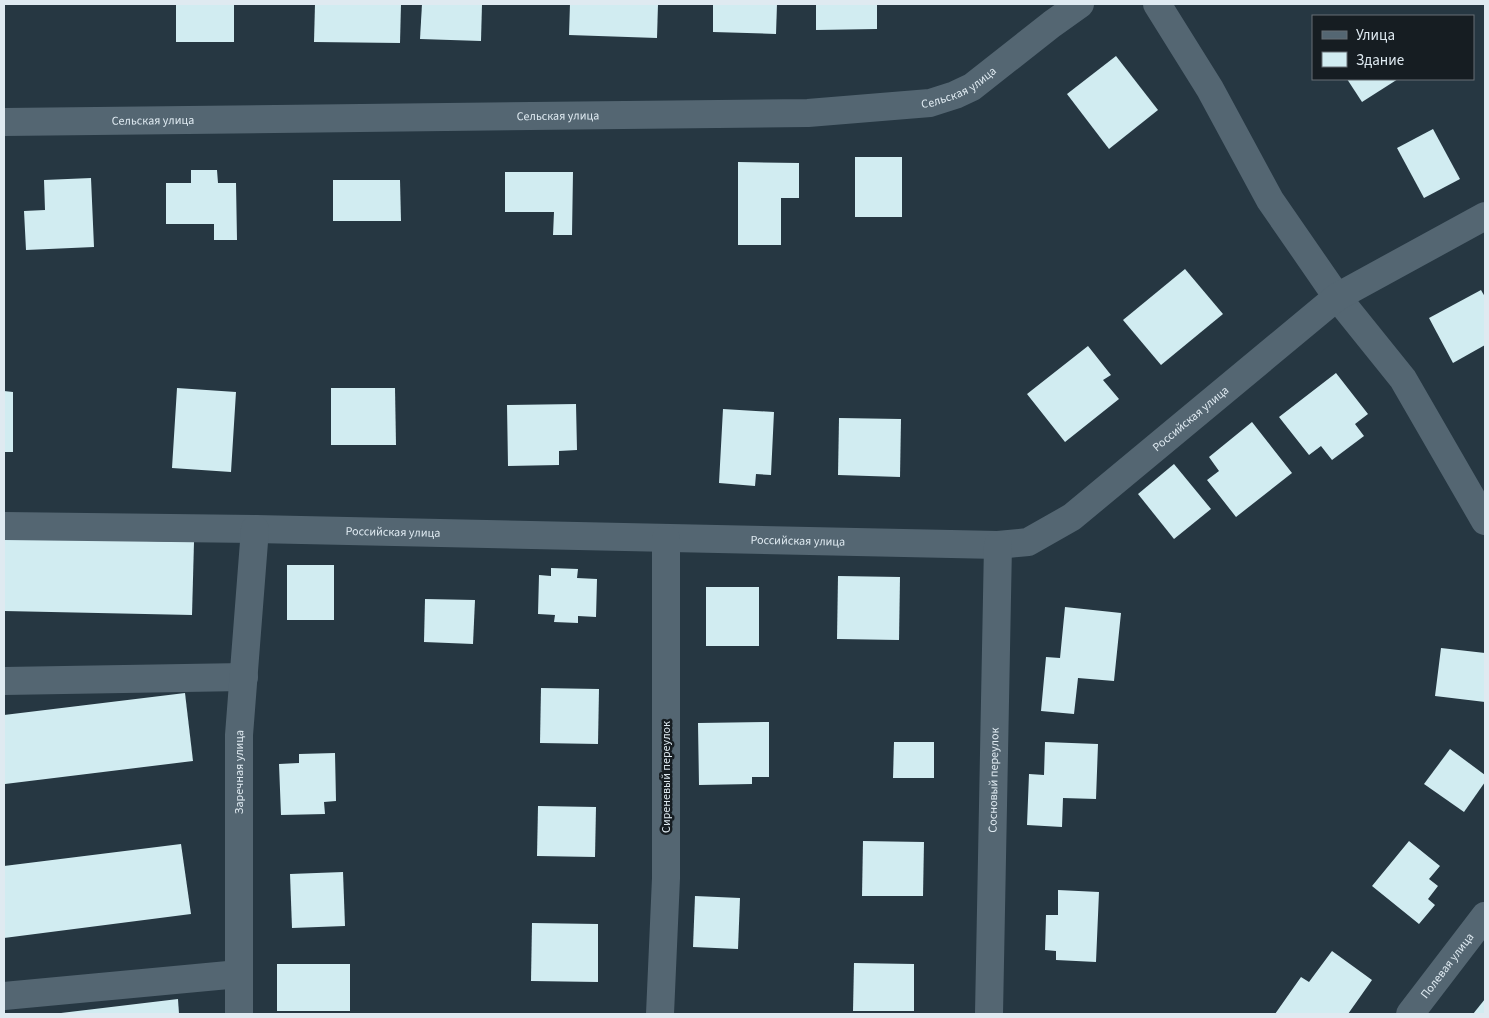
<svg xmlns="http://www.w3.org/2000/svg" width="1489" height="1018" viewBox="0 0 1489 1018" font-family="'Source Sans 3',sans-serif">
<style>
.building{fill:#d1ecf1}
.lines{fill:none;stroke-linecap:round;stroke-linejoin:round}
.minor{stroke:#546672;stroke-width:28}
.labels{text-anchor:middle;dominant-baseline:central;stroke-width:5;stroke-linejoin:round;paint-order:stroke}
.street-label{font-size:12px;fill:#dfeaf1;stroke:#161d22}
</style>
<rect width="100%" height="100%" fill="#263742"/>
<!-- building -->
<g class="building">
<rect x="176" y="4" width="58" height="38"/>
<path d="M315,4H401L400,43L314,42Z"/>
<path d="M422,4H482L481,41L420,39Z"/>
<path d="M570,4H658L657,38L569,35Z"/>
<path d="M713,4H777L776,34L713,32Z"/>
<path d="M816,4H877V29L816,30Z"/>
<path d="M1116,56L1158,110L1109,149L1067,94Z"/>
<path d="M1347,79H1398L1362,102Z"/>
<path d="M1433,129L1460,179L1424,198L1397,148Z"/>
<rect x="855" y="157" width="47" height="60"/>
<path d="M738,162L799,163V198H781V245H738Z"/>
<path d="M191,170H217L218,183H236L237,240H214V224H166V183H191Z"/>
<path d="M505,172H573L572,235H553L554,212H505Z"/>
<path d="M91,178L94,247L26,250L24,211L45,210L44,180Z"/>
<path d="M333,180H400L401,221H333Z"/>
<path d="M1185,269L1223,314L1161,365L1123,320Z"/>
<path d="M1481,290L1485,297V345L1453,363L1429,318Z"/>
<path d="M1088,346L1111,375L1103,380L1119,399L1065,442L1027,394Z"/>
<path d="M1336,373L1368,414L1355,424L1364,436L1332,460L1321,446L1309,455L1279,417Z"/>
<path d="M177,388L236,392L231,472L172,468Z"/>
<path d="M331,388H395L396,445H331Z"/>
<path d="M4,391L13,392V452H4Z"/>
<path d="M576,404L577,450L559,451V465L508,466L507,405Z"/>
<path d="M723,409L774,412L771,475L756,474L755,486L719,483Z"/>
<path d="M839,418L901,419L900,477L838,475Z"/>
<path d="M1252,422L1292,473L1236,517L1207,480L1219,471L1209,457Z"/>
<path d="M1174,464L1211,509L1174,539L1138,494Z"/>
<path d="M5,538L194,542L192,615L4,611Z"/>
<rect x="287" y="565" width="47" height="55"/>
<path d="M551,568L578,569L577,578L597,579L596,617L578,616V623L554,622L555,615L538,614L539,575L551,576Z"/>
<path d="M838,576L900,577L899,640L837,639Z"/>
<rect x="706" y="587" width="53" height="59"/>
<path d="M425,599L475,600L473,644L424,642Z"/>
<path d="M1065,607L1121,613L1114,681L1078,678L1074,714L1041,711L1046,657L1060,658Z"/>
<path d="M1441,648L1485,653V702L1435,696Z"/>
<path d="M541,688L599,689L598,744L540,743Z"/>
<path d="M185,693L193,761L5,784L4,715Z"/>
<path d="M769,722V777H752V784L699,785L698,723Z"/>
<path d="M894,742H934V778H893Z"/>
<path d="M1045,742L1098,744L1096,799L1063,798L1062,827L1027,825L1029,774L1044,775Z"/>
<path d="M1450,749L1485,775V782L1464,812L1424,784Z"/>
<path d="M335,753L336,801L324,802L325,814L281,815L279,764L299,763V754Z"/>
<path d="M538,806L596,807L595,857L537,856Z"/>
<path d="M863,841L924,842L923,896H862Z"/>
<path d="M1409,841L1440,866L1429,879L1438,886L1428,899L1435,905L1419,924L1372,886Z"/>
<path d="M181,844L191,914L4,938V866Z"/>
<path d="M343,872L345,926L292,928L290,874Z"/>
<path d="M1058,890L1099,892L1096,962L1056,960V951L1045,950L1046,915H1058Z"/>
<path d="M695,896L740,898L738,949L693,947Z"/>
<path d="M532,923L598,924V982L531,981Z"/>
<path d="M1332,951L1372,980L1348,1014H1275L1301,977L1309,982Z"/>
<path d="M854,963L914,964V1011H853Z"/>
<rect x="277" y="964" width="73" height="47"/>
<path d="M178,999L179,1014H61V1013Z"/>
<path d="M1485,999V1014H1473Z"/>
</g>
<g class="lines">
<!-- minor -->
<g class="minor">
<path d="M1157,4L1210,89L1270,200L1337,297L1403,379L1485,521"/>
<path id="s1" d="M4,122L808,113L930,103L955,95L972,87L1052,24L1080,4"/>
<path id="s2" d="M4,526L255,529L998,545L1028,542L1072,517L1337,297L1485,216"/>
<path d="M4,681L244,677"/>
<path d="M4,996L239,974"/>
<path id="s3" d="M239,1014V735L255,529"/>
<path d="M660,1014L666,878V539"/>
<path id="s4" d="M989,1014L998,545"/>
<path id="s5" d="M1410,1014L1485,916"/>
</g>
</g>
<g class="labels">
<!-- street labels -->
<g class="street-label">
<text stroke="none"><textPath href="#s1" startOffset="959">Сельская улица</textPath></text>
<text stroke="none"><textPath href="#s1" startOffset="554">Сельская улица</textPath></text>
<text stroke="none"><textPath href="#s1" startOffset="149">Сельская улица</textPath></text>
<text stroke="none"><textPath href="#s2" startOffset="1229">Российская улица</textPath></text>
<text stroke="none"><textPath href="#s2" startOffset="389">Российская улица</textPath></text>
<text stroke="none"><textPath href="#s2" startOffset="794">Российская улица</textPath></text>
<text stroke="none"><textPath href="#s3" startOffset="242">Заречная улица</textPath></text>
<text transform="translate(666 777) rotate(-90)">Сиреневый переулок</text>
<text stroke="none"><textPath href="#s4" startOffset="234">Сосновый переулок</textPath></text>
<text stroke="none"><textPath href="#s5" startOffset="61">Полевая улица</textPath></text>
</g>
</g>
<!-- border -->
<rect width="1489" height="1018" fill="none" stroke="#dfeaf1" stroke-width="10"/>
<!-- legend -->
<rect x="1312" y="15" width="162" height="65" fill="#161d22" stroke="#666f75"/>
<rect x="1322" y="31" width="25" height="8" fill="#546672" stroke="#666f75"/>
<text x="1356" y="40" font-size="15" fill="#dfeaf1">Улица</text>
<rect x="1322" y="52" width="25" height="15" fill="#d1ecf1" stroke="#666f75"/>
<text x="1356" y="65" font-size="15" fill="#dfeaf1">Здание</text>
</svg>
